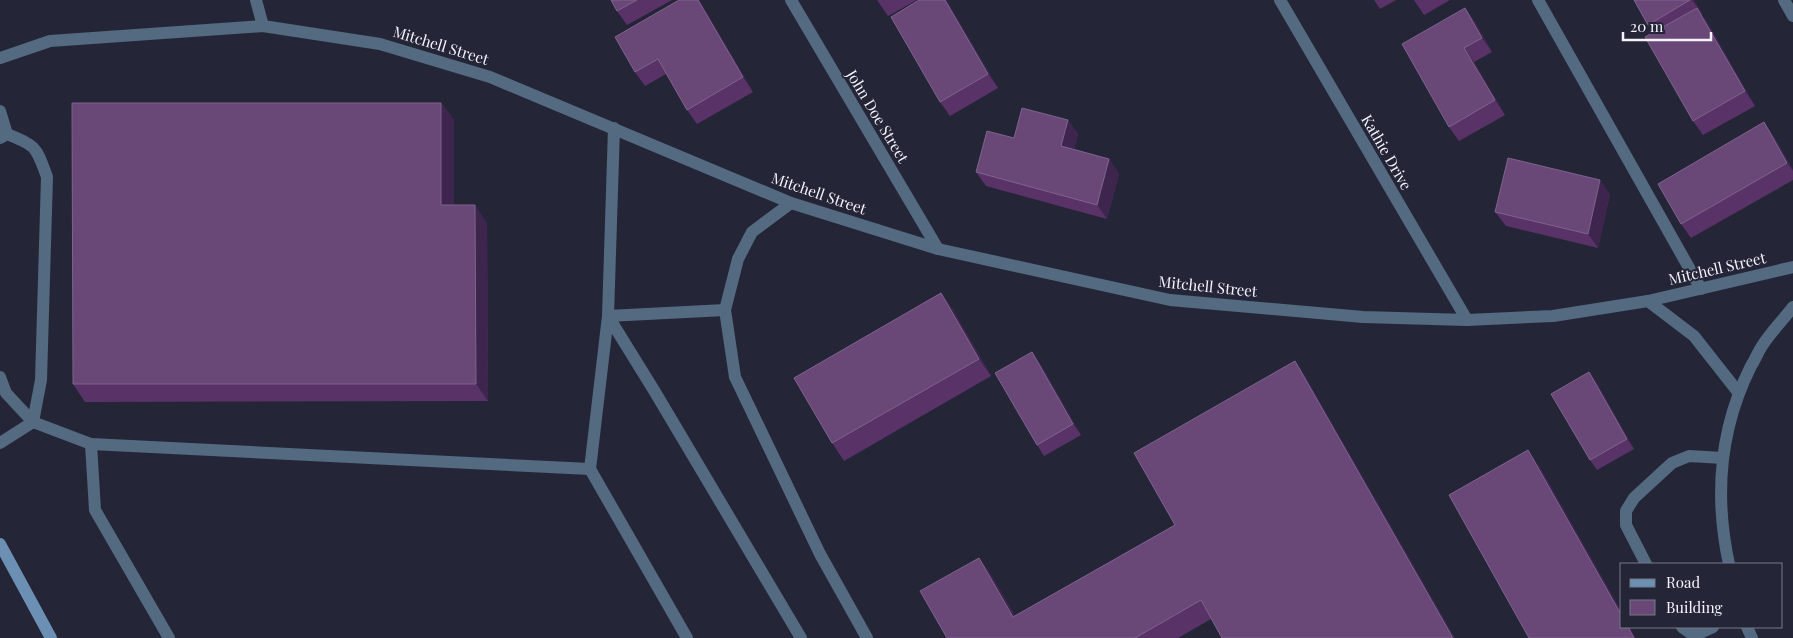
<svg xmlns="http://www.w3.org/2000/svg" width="1793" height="638" viewBox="0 0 1793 638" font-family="'Playfair Display',serif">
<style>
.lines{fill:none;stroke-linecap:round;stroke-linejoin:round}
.service{stroke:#536a81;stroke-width:12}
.minor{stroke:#536a81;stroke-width:12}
.tertiary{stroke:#536a81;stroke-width:12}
.secondary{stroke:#6b90b4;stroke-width:12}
.wall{fill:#593367}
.shaded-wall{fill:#3d254e}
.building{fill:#694878;stroke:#7f638d}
.labels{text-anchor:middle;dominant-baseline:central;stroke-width:4;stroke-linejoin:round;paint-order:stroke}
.street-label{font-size:15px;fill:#f3f4fe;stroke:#252538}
</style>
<rect width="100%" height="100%" fill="#252538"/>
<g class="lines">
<!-- service -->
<g class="service">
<path d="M1538,0L1701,289"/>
<path d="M0,111L7,134"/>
<path d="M614,128L608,316L590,469L687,638"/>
<path d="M0,138L7,134C37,146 36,147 47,177L41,380L33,422L0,443"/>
<path d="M791,203L752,232L738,259L725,310L735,377L820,554L867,638"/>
<path d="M725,310L608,316L655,392L801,638"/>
<path d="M0,377L6,393L33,422L91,444L590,469"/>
<path d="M91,444L95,510L169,638"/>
<path d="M1646,564L1626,525V511L1634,498L1672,463L1689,456L1723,458"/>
<path d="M1682,627L1692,634L1700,633L1713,627"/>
</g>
<!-- minor -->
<g class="minor">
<path d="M256,0L263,26"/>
<path d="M791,0L938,249"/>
<path d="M1280,0L1467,320"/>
<path d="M1784,0L1793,16"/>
</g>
<!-- tertiary -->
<g class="tertiary">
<path d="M0,58L50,41L263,26L380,44L490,77L791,203L938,249L1170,300L1363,317L1467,320L1553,316L1648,301L1793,267"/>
<path d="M1648,301L1694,336L1738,392"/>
<path d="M1729,564C1714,495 1719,430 1751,366C1755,360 1758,352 1762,346C1771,332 1783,320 1793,307"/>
<path d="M1747,627L1752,638"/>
</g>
<!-- secondary -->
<path class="secondary" d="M0,544L51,638"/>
</g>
<!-- wall -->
<g class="wall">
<path d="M611,0H672L627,25L617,11Z"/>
<path d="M679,0H699L753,92L697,124L687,110L666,74L645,86L635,72Z"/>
<path d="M877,0H917L888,16Z"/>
<path d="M919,0H946L998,88L950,116L940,102Z"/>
<path d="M1374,0H1396L1380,9Z"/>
<path d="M1414,0H1450L1424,15Z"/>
<path d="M1634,0H1694L1702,14H1701L1707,22L1755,106L1703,135L1693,121L1653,32L1648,25Z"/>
<path d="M1465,8L1475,22L1492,52L1474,62L1505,115L1459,141L1449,127Z"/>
<path d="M441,103L454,120V205L487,223L488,401L85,402L73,384Z"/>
<path d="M1068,120L1078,134L1074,149L1109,159L1119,174L1107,219L986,186L976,172L1014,138Z"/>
<path d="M1764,122L1774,137L1793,170V180L1691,238L1681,224Z"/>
<path d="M1610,194L1598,248L1506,226L1495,212Z"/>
<path d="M941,293L953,310L991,376L844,461L832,443Z"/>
<path d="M1295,361L1307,379L1211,619L1178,638H947L979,558L991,575L1015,616L1175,525Z"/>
<path d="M1039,362L1081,435L1044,456L1037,445Z"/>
<path d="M1589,372L1596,382L1634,449L1597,470L1590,460Z"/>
</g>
<!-- shaded-wall -->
<g class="shaded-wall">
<path d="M698,0H699L703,6L753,92L743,77Z"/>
<path d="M945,0H946L948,3L998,88L988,74Z"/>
<path d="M1692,0H1694L1702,14Z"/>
<path d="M1465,8L1475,22L1492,52L1482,38Z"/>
<path d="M1697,8L1707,22L1755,106L1745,91Z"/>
<path d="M1464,48L1474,62L1505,115L1495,100Z"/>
<path d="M441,103L454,120V223L441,205Z"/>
<path d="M1068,120L1078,134L1071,160L1061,146Z"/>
<path d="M1764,122L1774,137L1793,170V171L1787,163Z"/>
<path d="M1109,159L1119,174L1107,219L1097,205Z"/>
<path d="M1600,180L1610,194L1598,248L1588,234Z"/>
<path d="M475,205L487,223L488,401L476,384Z"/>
<path d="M941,293L953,310L991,376L979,359Z"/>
<path d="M1032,352L1039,362L1081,435L1073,424Z"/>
<path d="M1295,361L1307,379L1455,638H1453Z"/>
<path d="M1589,372L1596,382L1634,449L1627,439Z"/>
<path d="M1528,450L1540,467L1622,612V616Z"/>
<path d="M979,558L991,575L1026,635L1013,617Z"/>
<path d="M1628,627H1630L1636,638H1634Z"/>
</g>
<!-- building -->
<g class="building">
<path d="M611,0H637L617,11Z"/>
<path d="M679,0H698L743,77L687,110L658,59L635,72L615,37Z"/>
<path d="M919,0H945L988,74L940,102L891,17Z"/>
<path d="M1634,0H1690L1648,25Z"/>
<path d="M1465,8L1482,38L1464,48L1495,100L1449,127L1402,44Z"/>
<path d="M1697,8L1745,91L1693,121L1645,37Z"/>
<path d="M72,103H441V205H475L476,384H73Z"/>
<path d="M1022,108L1068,120L1061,146L1109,159L1097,205L976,172L987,131L1014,138Z"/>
<path d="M1764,122L1787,163L1681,224L1658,184Z"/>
<path d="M1508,158L1600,180L1588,234L1495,212Z"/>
<path d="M941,293L979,359L832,443L794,378Z"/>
<path d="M1032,352L1073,424L1037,445L995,373Z"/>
<path d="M1295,361L1453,638H1222L1201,600L1135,638H947L920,591L979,558L1013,617L1175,525L1134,453Z"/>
<path d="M1589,372L1627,439L1590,460L1551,394Z"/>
<path d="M1528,450L1622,616V627H1628L1634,638H1529L1449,495Z"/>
</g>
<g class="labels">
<!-- street labels -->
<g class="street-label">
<text transform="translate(441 45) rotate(17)">Mitchell Street</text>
<text transform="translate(878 116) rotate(59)">John Doe Street</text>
<text transform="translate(1387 152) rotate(60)">Kathie Drive</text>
<text transform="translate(819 193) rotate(19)">Mitchell Street</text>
<text transform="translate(1717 268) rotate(-13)">Mitchell Street</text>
<text transform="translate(1208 286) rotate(6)">Mitchell Street</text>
</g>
</g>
<!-- legend -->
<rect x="1620" y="563" width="162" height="65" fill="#252538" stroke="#777887"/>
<rect x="1630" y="579" width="25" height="8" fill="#6b90b4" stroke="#777887"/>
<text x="1666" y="588" font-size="15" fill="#f3f4fe">Road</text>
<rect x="1630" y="600" width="25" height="15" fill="#694878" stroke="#777887"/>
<text x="1666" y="613" font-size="15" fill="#f3f4fe">Building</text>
<!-- scale -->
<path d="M1623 32v8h88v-8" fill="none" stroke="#f3f4fe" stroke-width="2.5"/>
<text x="1630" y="32" font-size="15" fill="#f3f4fe" stroke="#252538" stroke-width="4" paint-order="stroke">20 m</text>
</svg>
